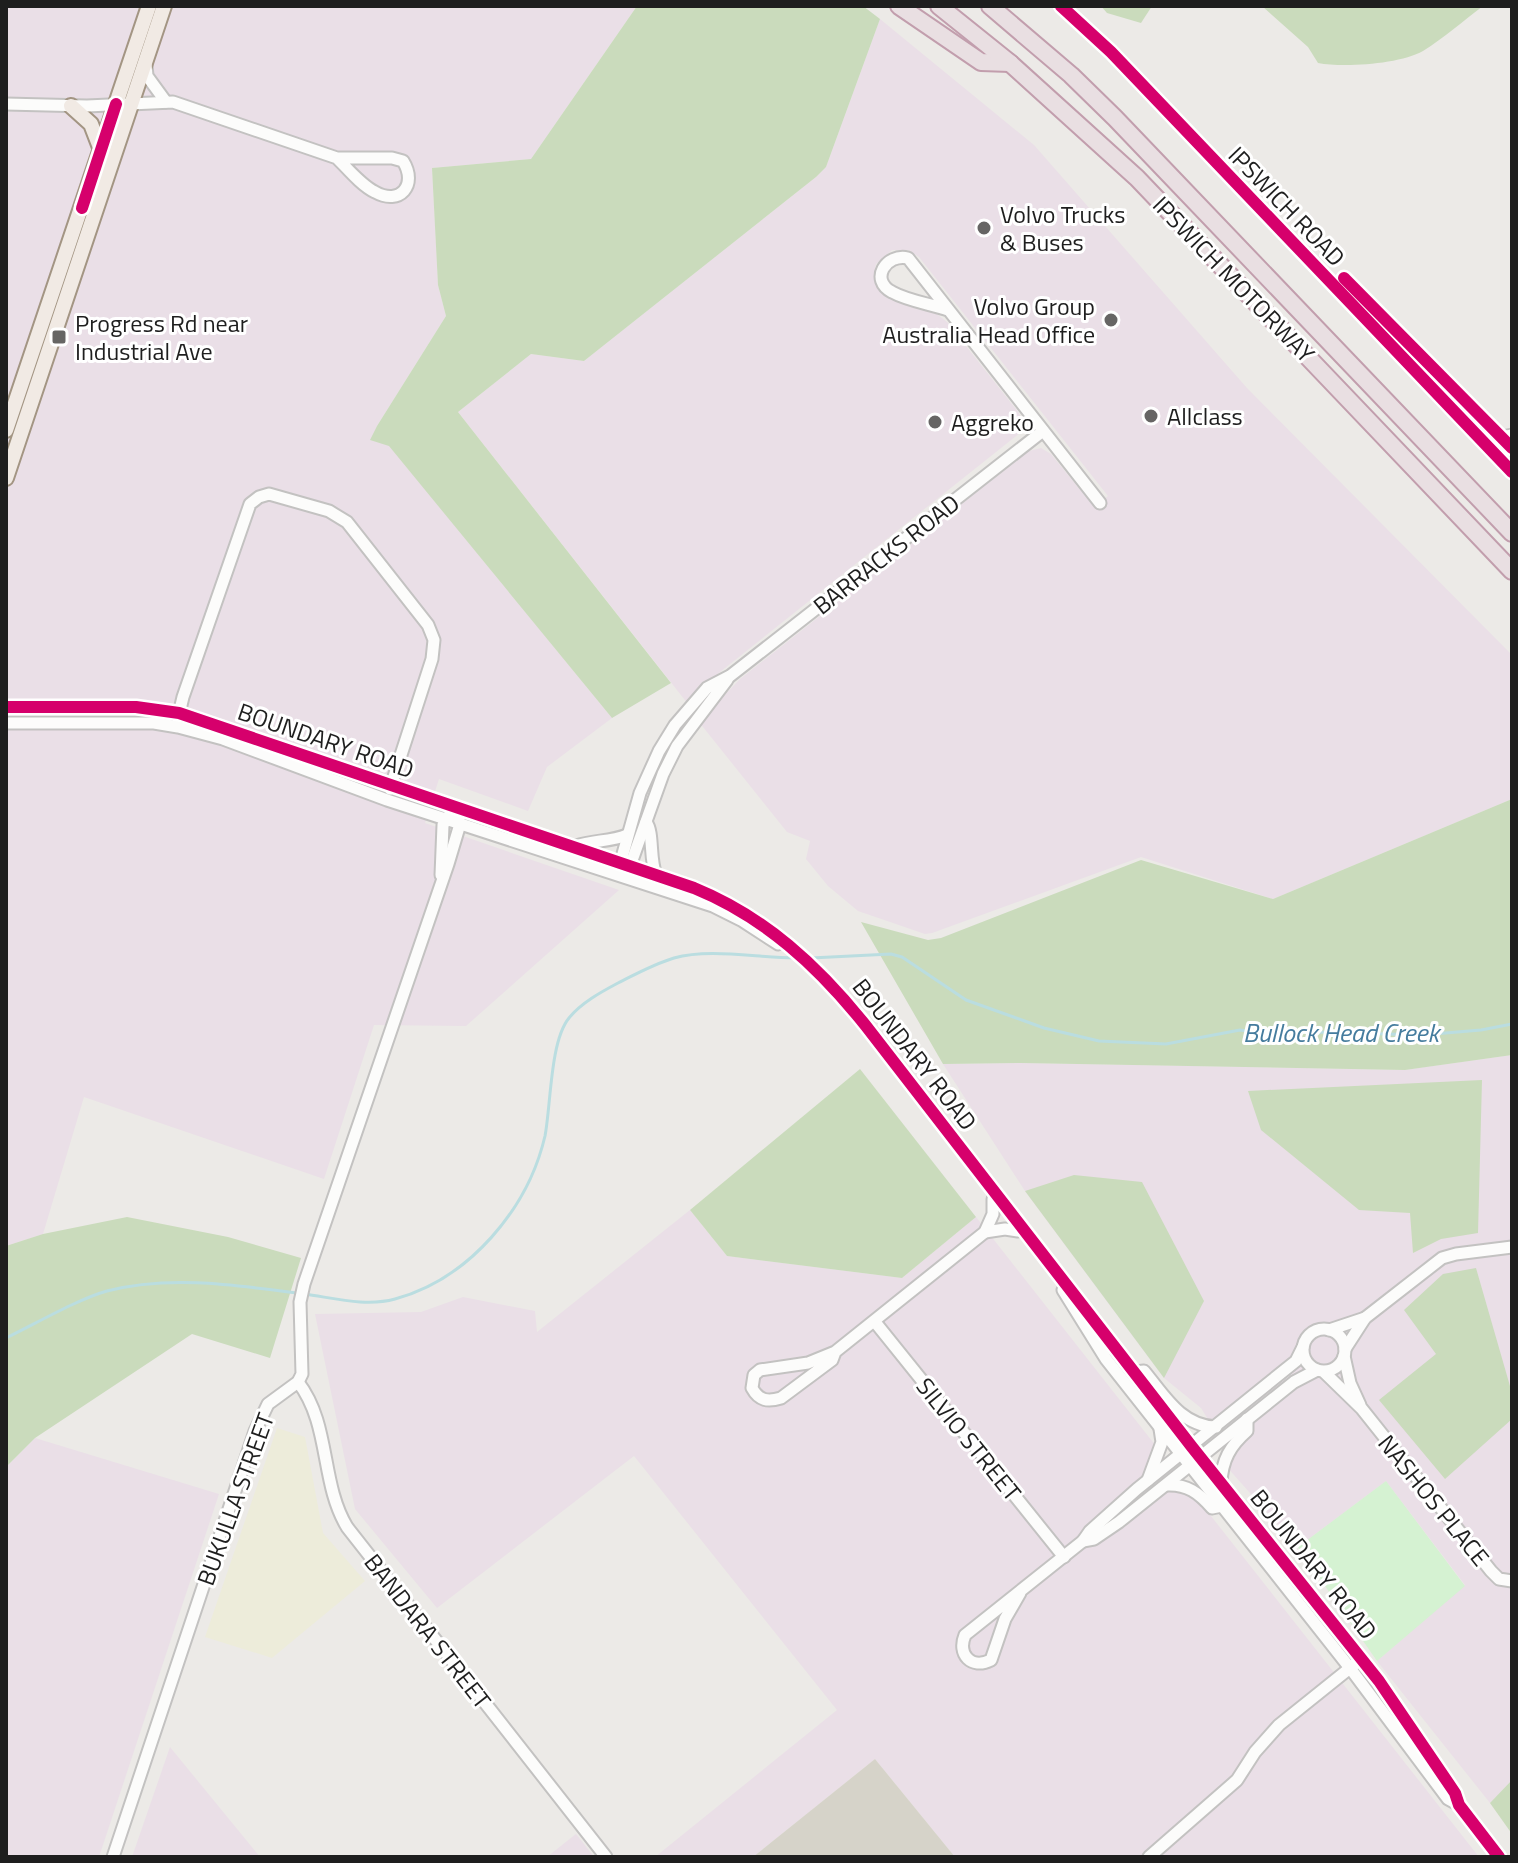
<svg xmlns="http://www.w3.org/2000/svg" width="1518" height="1863" viewBox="0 0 1518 1863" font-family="'Titillium Web',sans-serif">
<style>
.industrial{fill:#eadfe7}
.construction{fill:#d6d3c9}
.farmland{fill:#edecda}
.forest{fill:#cadbbc}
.park{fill:#d5f2d2}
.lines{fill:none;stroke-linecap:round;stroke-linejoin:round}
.stream{stroke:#badde0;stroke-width:3}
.minor-casing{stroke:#c3c2c1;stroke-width:15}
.major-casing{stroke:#a39583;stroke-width:18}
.highway-casing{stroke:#c29ead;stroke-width:20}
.minor{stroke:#fcfcfb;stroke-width:11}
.major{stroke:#f1eae4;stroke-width:14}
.highway{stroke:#e9dfe2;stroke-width:16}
.cycleway-casing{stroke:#fff;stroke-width:17}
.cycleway{stroke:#d6006c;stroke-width:12}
.poi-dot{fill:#666564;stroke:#fff;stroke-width:3}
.labels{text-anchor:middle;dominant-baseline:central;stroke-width:6;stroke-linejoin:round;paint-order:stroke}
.street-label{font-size:24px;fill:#1e1e1e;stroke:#fff}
.poi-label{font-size:24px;fill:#1e1e1e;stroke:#fff;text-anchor:start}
.water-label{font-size:26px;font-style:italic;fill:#457c9e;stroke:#fff}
</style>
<rect width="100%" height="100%" fill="#eceae7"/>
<!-- industrial -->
<g class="industrial">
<path d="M6,6H637L531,159L432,168L438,285L446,316L377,426L371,440L389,445L612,718L547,767L528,811L439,779L425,823L619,890L466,1026L374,1025L324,1179L84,1097L43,1234L6,1246Z"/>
<path d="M880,19L1034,145L1247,388L1512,655V799L1273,899L1141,857L932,933L925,934L858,911L828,886L806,859L810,841L787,832L699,722L740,679L1029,451L1041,448L1051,454L1094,507L1108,496L919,257L908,250H892L876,264L874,274L877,286L889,298L929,308L947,322L1019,413L1023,423L1021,432L720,672L688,704L458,412L531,354L584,361L816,177L826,167Z"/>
<path d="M1512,1055V1780L1490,1803L1377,1661L1465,1585L1386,1481L1298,1547L1226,1466L1230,1455L1201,1408L1164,1378L1025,1191L943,1064L1021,1063L1404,1070Z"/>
<path d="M690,1210L727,1256L902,1278L976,1217L1479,1857H955L875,1759L753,1857H655L837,1710L634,1456L437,1608L355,1509L315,1314L421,1312L463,1297L535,1311L537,1332Z"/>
<path d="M35,1438L219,1494L99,1857H6V1467Z"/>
<path d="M170,1747L260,1857H132Z"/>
<path d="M576,1834L594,1857H547Z"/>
</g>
<!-- construction -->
<path class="construction" d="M875,1759L955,1857H753Z"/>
<!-- farmland -->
<path class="farmland" d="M277,1428L305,1437L323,1533L365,1581L272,1658L205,1637Z"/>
<!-- forest -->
<g class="forest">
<path d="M637,6H863L880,19L826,167L816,177L584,361L531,354L458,412L671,683L612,718L389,446L370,440L377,426L446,316L438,285L432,168L531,159Z"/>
<path d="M1101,6H1152L1141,23L1107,13Z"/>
<path d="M1262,6H1483C1463,21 1444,38 1423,51C1400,64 1344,68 1318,63L1308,47Z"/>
<path d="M1512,799V1055L1405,1070L1021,1063L943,1064L861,922L928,940L941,938L1141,860L1273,899Z"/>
<path d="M860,1069L976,1217L902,1278L727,1256L690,1210Z"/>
<path d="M1482,1080L1478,1233L1441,1239L1413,1253L1410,1213L1359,1210L1261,1130L1248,1091Z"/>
<path d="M1074,1175L1142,1182L1204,1301L1164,1378L1025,1191Z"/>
<path d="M127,1217L228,1237L301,1258L270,1358L192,1334L35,1438L6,1467V1246L43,1234Z"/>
<path d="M1476,1268L1512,1393V1419L1445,1479L1379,1400L1436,1354L1404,1310L1443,1274Z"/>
<path d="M1512,1780V1834L1490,1803Z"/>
</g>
<!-- park -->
<path class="park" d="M1386,1481L1465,1586L1377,1661L1298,1547Z"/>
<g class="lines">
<!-- stream -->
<g class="stream">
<path d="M811,958L891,954L902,957L966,1000L1044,1028L1099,1041L1166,1044L1240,1030L1262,1033L1318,1032L1422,1035L1481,1030L1512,1024"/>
<path d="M304,1294C334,1298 366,1307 395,1299C469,1279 528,1209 545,1136C551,1105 550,1041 569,1018C581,1003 601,992 618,983C636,974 654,964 674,958C710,948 757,958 795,958"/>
<path d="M6,1338C35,1324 78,1299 107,1291C169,1275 235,1285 297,1293"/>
</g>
<!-- minor casing -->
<g class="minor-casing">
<g id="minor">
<path d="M1061,6L1111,52L1512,472"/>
<path d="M146,65L147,76L166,102"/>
<path d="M6,104L87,106L173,102L337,158H392L403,161C418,185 400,206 375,192C361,185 348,169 337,158"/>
<path d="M948,310C931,304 908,301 892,292C869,280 886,253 908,258L1100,503"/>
<path d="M1489,449L1502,437L1512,435"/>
<path d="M6,707H136L179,713L694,888C765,917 818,966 866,1026L1192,1447L1379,1681L1455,1793L1459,1805L1499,1857"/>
<path d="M178,718L183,697L250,504L259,497L269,494L329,511L347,522L428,625L434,640L432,659L390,789"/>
<path d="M6,723H154L178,727L223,739L387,800L713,906L741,920L778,944"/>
<path d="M646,822C654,833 649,858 656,875"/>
<path d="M576,846C593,840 610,842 627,835"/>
<path d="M619,868L640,793L659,751L675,725L707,688L730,676L1043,431"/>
<path d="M626,871L630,866L663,774L677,746L727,680"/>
<path d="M441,875L443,825L450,814"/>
<path d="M985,1232L1005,1229L1018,1231"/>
<path d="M1063,1290L1106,1359L1350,1668L1448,1799L1459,1805"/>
<path d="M875,1322L1064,1557"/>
<circle cx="1324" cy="1350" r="21"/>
<path d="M1329,1330L1365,1318"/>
<path d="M1345,1349L1365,1318L1442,1258L1456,1254L1512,1247"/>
<path d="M835,1352L808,1363L760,1370L754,1375L752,1388C759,1401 768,1402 781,1398L832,1360L835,1352L985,1232L993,1214V1199"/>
<path d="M1344,1356L1350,1383L1360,1405"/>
<path d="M1135,1372L1144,1371C1164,1395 1181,1426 1216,1427"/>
<path d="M1324,1372L1362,1409L1491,1571L1499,1579L1512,1581"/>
<path d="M298,1382C331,1425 320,1482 347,1527L606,1857"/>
<path d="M1148,1480L1162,1442L1160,1429"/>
<path d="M1221,1483C1222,1460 1230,1446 1247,1431V1419"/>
<path d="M1167,1485C1187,1484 1199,1493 1212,1508L1222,1506"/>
<path d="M1083,1541L1094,1539L1119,1522L1294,1382L1317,1370"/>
<path d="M1020,1593L1005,1619L991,1660C971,1670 957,1654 965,1635L1083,1541L1090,1531L1137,1489L1296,1361L1303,1347"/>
<path d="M113,1857L255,1431L268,1404L298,1382L302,1374L300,1302L304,1284L448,864L460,824L458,817"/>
<path d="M1149,1857L1237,1780L1255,1752L1279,1725L1355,1664"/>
</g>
</g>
<!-- major casing -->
<g class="major-casing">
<g id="major">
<path d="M71,106L91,124L101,150"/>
<path d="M6,430L149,6"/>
<path d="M6,478L164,6"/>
</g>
</g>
<!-- highway casing -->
<g class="highway-casing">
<g id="highway">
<path d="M899,6L981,62L1010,63"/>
<path d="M939,6L1010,63L1137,178L1512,571"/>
<path d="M990,6L1071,75L1115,118L1512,533"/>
</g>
</g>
<!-- minor -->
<use href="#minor" class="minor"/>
<!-- major -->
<use href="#major" class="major"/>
<!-- highway -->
<use href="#highway" class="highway"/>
<!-- cycleway casing -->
<g class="cycleway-casing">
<g id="cycleway">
<path d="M1061,6L1111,52L1512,472"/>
<path d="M82,208L116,104"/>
<path d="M1344,278L1512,448"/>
<path d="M6,707H136L179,713L694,888C765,917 818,966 866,1026L1192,1447L1379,1681L1455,1793L1459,1805L1499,1857"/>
</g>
</g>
<!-- cycleway -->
<use href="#cycleway" class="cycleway"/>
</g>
<!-- markers -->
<g class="poi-dot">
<circle cx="984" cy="228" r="8"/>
<circle cx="1111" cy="320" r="8"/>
<rect x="51" y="329" width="16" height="16" rx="4"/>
<circle cx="1151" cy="416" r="8"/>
<circle cx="935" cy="422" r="8"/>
</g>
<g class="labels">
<!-- street labels -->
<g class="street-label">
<text transform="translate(1287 206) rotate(46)">IPSWICH ROAD</text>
<text transform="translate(1234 279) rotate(46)">IPSWICH MOTORWAY</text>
<text transform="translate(886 554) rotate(-38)">BARRACKS ROAD</text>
<text transform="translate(326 740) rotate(19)">BOUNDARY ROAD</text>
<text transform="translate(915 1054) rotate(52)">BOUNDARY ROAD</text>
<text transform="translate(969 1439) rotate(51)">SILVIO STREET</text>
<text transform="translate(235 1499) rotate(-70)">BUKULLA STREET</text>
<text transform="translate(1434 1500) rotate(51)">NASHOS PLACE</text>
<text transform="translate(1314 1564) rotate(51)">BOUNDARY ROAD</text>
<text transform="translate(428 1631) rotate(52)">BANDARA STREET</text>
</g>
<!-- poi labels -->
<g class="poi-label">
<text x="1000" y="214">Volvo Trucks<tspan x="1000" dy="28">&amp; Buses</tspan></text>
<text x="1095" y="306" text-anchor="end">Volvo Group<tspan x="1095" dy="28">Australia Head Office</tspan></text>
<text x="75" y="323">Progress Rd near<tspan x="75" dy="28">Industrial Ave</tspan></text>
<text x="1167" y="416">Allclass</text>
<text x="951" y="422">Aggreko</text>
</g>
<!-- water labels -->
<g class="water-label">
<text x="1341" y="1032">Bullock Head Creek</text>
</g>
</g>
<!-- border -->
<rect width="1518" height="1863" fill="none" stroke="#1e1e1e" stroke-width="16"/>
</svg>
